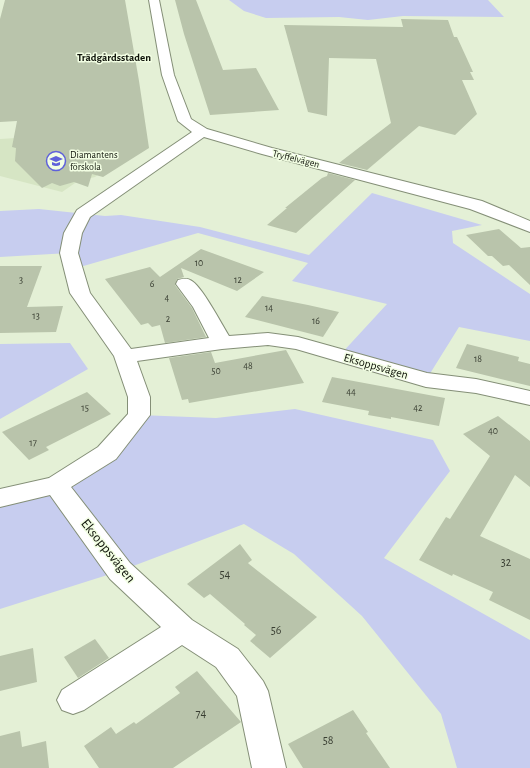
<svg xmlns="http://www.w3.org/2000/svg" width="530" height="768" viewBox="0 0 530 768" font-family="'Alegreya Sans',sans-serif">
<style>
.built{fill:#d6e5c4}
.green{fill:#c7cdef}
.building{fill:#b9c4ab}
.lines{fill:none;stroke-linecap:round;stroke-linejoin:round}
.street-casing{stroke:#848f77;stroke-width:2}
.street{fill:#fff;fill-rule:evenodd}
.labels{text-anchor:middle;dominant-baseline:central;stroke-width:3;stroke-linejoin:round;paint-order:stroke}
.far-poi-label{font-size:10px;fill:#0e1209;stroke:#f2fee3;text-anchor:start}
.far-street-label{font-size:10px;fill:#0e1209;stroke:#f2fee3}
.number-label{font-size:10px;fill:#393e32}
.far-neighbourhood-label{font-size:11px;font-weight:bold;fill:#0e1209;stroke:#f2fee3}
.street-label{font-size:12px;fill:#0e1209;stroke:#f2fee3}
.near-number-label{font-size:12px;fill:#393e32}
.near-street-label{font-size:14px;fill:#0e1209;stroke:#f2fee3}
</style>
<rect width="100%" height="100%" fill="#e4f0d6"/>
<!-- built -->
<path class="built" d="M32,137L101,172L95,177L78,181L62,192L0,176V139Z"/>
<!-- green -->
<g class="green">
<path d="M229,0H488L504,17L403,16L368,20L339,17L266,18L244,11Z"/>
<path d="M372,193L482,225L452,231L453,243L530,294V341L459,327L426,380L340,355L387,304L292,281L308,263L198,233L73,269L69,253L0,257V211L39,209L105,216L121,215L200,227L309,255Z"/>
<path d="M70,343L88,369L0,419V344Z"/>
<path d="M295,409L433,440L450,471L384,558L530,640V768H457L441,714L362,616L294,554L244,524L120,571L0,609V498L56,485L139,415L216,418Z"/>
</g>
<!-- building -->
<g class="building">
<path d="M5,0H125L139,81L149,148L103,177L92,174L88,187L74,182L60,186L52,183L42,188L15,161L16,148L12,147L17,121L0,122V19Z"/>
<path d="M175,0H196L223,70L256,68L279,110L210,115L184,34Z"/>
<path d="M401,19L448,20L454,37H457L473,72H470L474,80H462L477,114L455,135L419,126L367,170L339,163L391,123L376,59L329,58L327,116L308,112L284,25L403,27Z"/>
<path d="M328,173L355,180L296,233L267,225L287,208H285L322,178L327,176Z"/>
<path d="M499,229L521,248L530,247V285L509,265L503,266L492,256H488L466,235Z"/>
<path d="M201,249L264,272L237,291L181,268L184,277L177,279L175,285L192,308L206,337L165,343L160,325L152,327L148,323L141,325L105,279L150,267L160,277Z"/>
<path d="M0,266H42L27,307L63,306L56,332L0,333Z"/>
<path d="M262,296L308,305L339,312L323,337L245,317Z"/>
<path d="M467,344L519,357L518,361L530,364V386L456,368Z"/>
<path d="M286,350L304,383L189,403L188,399L182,400L169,358L211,352L215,363Z"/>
<path d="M332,377L445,398L439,426L391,417V419L368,415L369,411L322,402Z"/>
<path d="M87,392L111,414L46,447L49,450L29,460L2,432Z"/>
<path d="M498,416L530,441V487L515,475L480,536L530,559V620L489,600L493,592L453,574L452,576L419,560L446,517L450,519L490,456L463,434Z"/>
<path d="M240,544L252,560L248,563L249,564L317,617L270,658L250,641L256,635L244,625L245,624L210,594L204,598L187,584Z"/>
<path d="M95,639L109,658L78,678L64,657Z"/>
<path d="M33,648L37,682L0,691V656Z"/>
<path d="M197,671L241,722L173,768H99L84,746L111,727L116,734L134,722L136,724L180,693L175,687Z"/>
<path d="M353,710L368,732L366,733L390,768H303L288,744Z"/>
<path d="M20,731L22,747L46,741L49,768H0V736Z"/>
</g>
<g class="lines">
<!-- street casing -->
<g class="street-casing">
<path id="street" d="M149,0H159L174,75L191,119L207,129L272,148L482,201L530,221V232L470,209L262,154L204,137L90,217L82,233L78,253L90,293L131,349L209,338L193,307L176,284L178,280C183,279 186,278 190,280C201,284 222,325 229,336L268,333L298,337L427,373L476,379L530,391V405L476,393L426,387L296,349L268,345L222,349L137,361L150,397V415L116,459L71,487L130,563L192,620L238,649L263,681L268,691L286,768H252L237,696L216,667L182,645L84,710L73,714L62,710L57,700L62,690L161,627L110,579L50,495L0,507V489L49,478L98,447L128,414V397L114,356L70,293L60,253L64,233L77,210L192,132L178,121L162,75Z"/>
</g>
<!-- street -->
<use href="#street" class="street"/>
</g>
<!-- icons -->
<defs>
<g id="school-ring" transform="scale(1)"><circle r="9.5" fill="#f2fee3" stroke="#5f61da" stroke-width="1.5"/><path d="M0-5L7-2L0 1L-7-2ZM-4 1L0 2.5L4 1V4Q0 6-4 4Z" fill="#5f61da"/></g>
</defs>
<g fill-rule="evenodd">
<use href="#school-ring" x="56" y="161"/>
</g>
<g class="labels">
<!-- far-poi labels -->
<g class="far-poi-label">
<text x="70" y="155">Diamantens<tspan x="70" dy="12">förskola</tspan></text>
</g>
<!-- far-street labels -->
<g class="far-street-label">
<text transform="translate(296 159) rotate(14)">Tryffelvägen</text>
</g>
<!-- number labels -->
<g class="number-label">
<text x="199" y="263">10</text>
<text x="21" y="280">3</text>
<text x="238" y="280">12</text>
<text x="152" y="284">6</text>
<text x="167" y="298">4</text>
<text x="269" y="308">14</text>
<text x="36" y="316">13</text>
<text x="168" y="319">2</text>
<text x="316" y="321">16</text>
<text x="478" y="359">18</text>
<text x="248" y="366">48</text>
<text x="216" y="371">50</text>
<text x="351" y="392">44</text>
<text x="85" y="408">15</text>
<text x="418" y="408">42</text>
<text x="493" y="431">40</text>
<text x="33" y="443">17</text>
</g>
<!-- far-neighbourhood labels -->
<g class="far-neighbourhood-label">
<text x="114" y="57">Trädgårdsstaden</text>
</g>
<!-- street labels -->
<g class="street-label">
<text transform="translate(376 366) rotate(16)">Eksoppsvägen</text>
</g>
<!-- near-number labels -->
<g class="near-number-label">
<text x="506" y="562">32</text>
<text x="225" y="574">54</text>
<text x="276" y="630">56</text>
<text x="201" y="713">74</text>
<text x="328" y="740">58</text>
</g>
<!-- near-street labels -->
<g class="near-street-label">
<text transform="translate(108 551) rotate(51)">Eksoppsvägen</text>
</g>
</g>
</svg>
